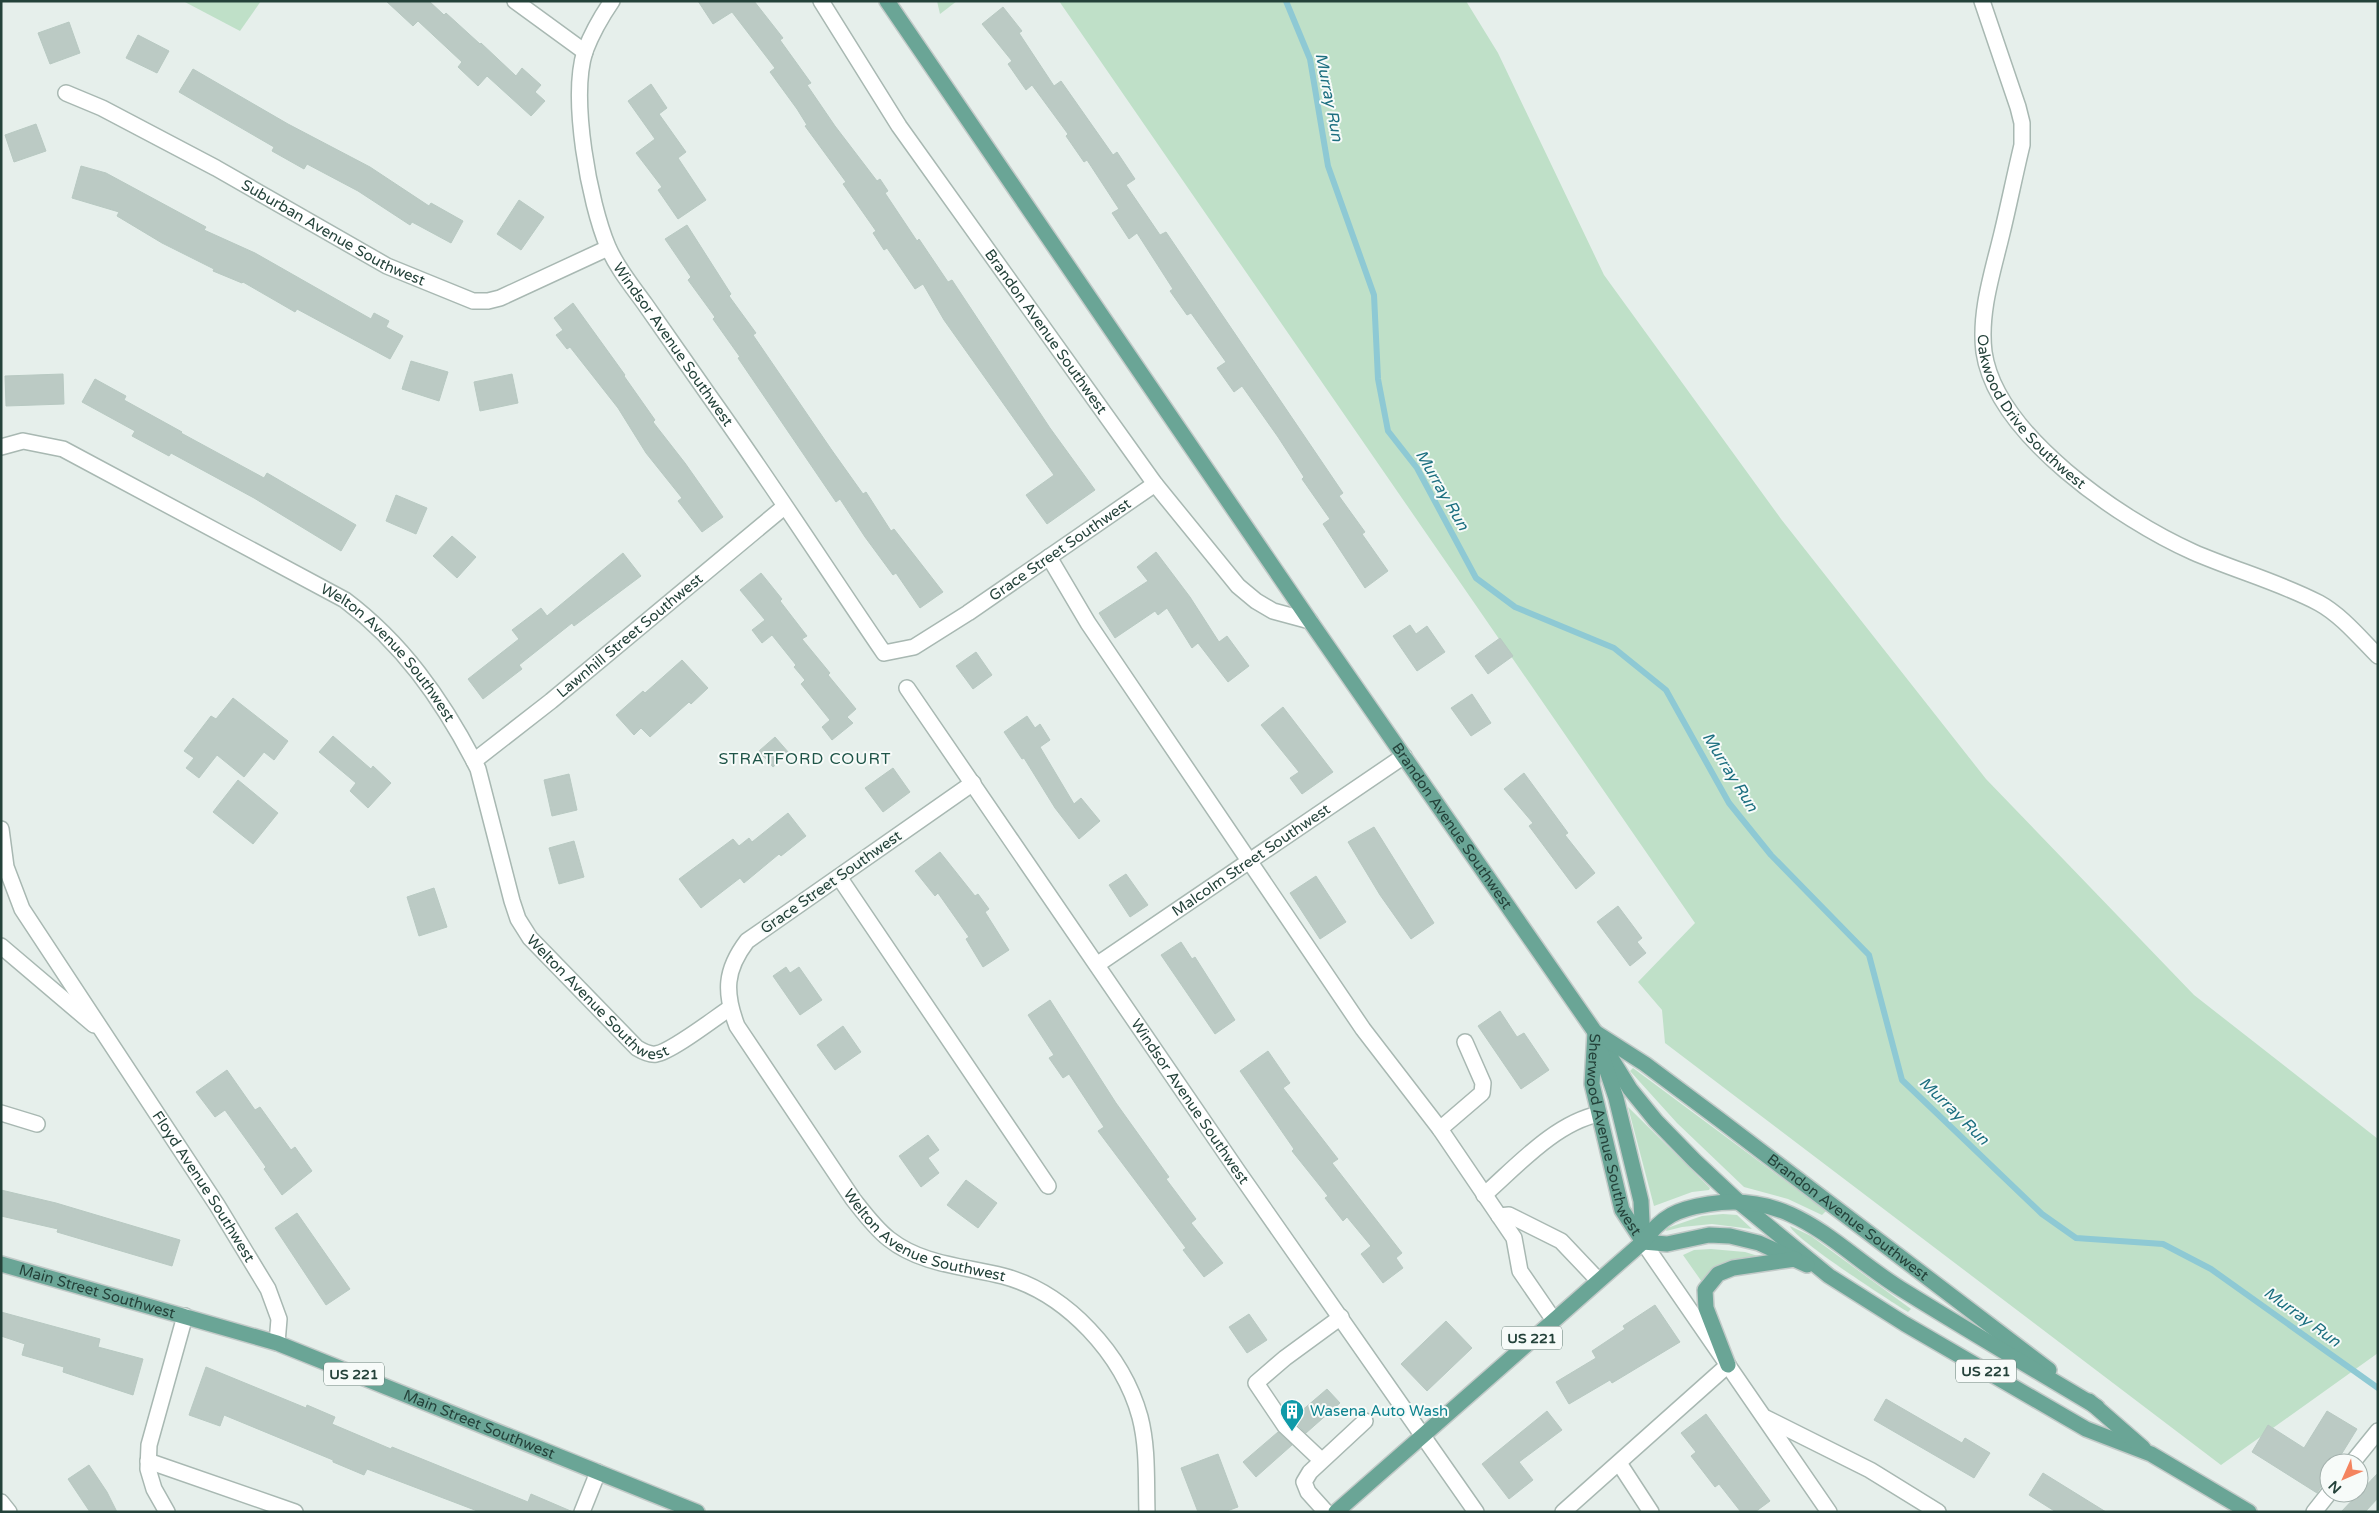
<svg xmlns="http://www.w3.org/2000/svg" width="2379" height="1513" viewBox="0 0 2379 1513" font-family="'Varela Round',sans-serif">
<style>
.green{fill:#bfe0c8}
.lines{fill:none;stroke-linecap:round;stroke-linejoin:round}
.stream{stroke:#8ec9d4;stroke-width:6}
.building{fill:#bbcac4;stroke:#b8c9c2}
.minor-casing{stroke:#a8b8b2;stroke-width:18}
.major-casing{stroke:#c2cac8;stroke-width:18}
.minor{stroke:#fff;stroke-width:15}
.major{stroke:#6aa596;stroke-width:15}
.labels{text-anchor:middle;dominant-baseline:central;stroke-width:4;stroke-linejoin:round;paint-order:stroke}
.shield{fill:#f7fbf9;stroke:#637a73;stroke-width:1}
.shield-label{font-size:14px;font-weight:bold;fill:#24423a}
.street-label{font-size:15px;fill:#24423a;stroke:#f7fbf9}
.culture-label{font-size:15px;fill:#0d838f;stroke:#f7fbf9;text-anchor:start}
.water-label{font-size:16px;font-style:italic;fill:#1c6f80;stroke:#f7fbf9}
.neighbourhood-label{font-size:16px;letter-spacing:1px;fill:#1f5548;stroke:#f7fbf9}
</style>
<rect width="100%" height="100%" fill="#e6efeb"/>
<!-- green -->
<g class="green">
<path d="M183,1H261L240,31Z"/>
<path d="M937,1H957L940,14Z"/>
<path d="M1059,1H1466L1498,53L1604,275L1781,519L1986,779L2194,995L2378,1139V1353L2221,1465L1665,1043L1662,1010L1638,982L1695,923Z"/>
<path d="M1633,1068L1826,1211L1822,1215L1788,1199L1744,1187L1677,1123L1630,1071Z"/>
<path d="M1628,1107L1710,1188L1709,1190L1692,1192L1654,1206Z"/>
<path d="M1723,1214L1737,1215L1752,1229L1712,1224L1682,1227L1666,1231L1667,1228L1702,1216Z"/>
<path d="M1790,1226L1811,1236L1911,1309L1908,1312C1890,1301 1794,1239 1790,1226Z"/>
<path d="M1711,1249L1745,1252L1758,1256L1721,1264L1713,1269L1702,1282L1683,1255L1694,1250Z"/>
</g>
<g class="lines">
<!-- stream -->
<path class="stream" d="M1286,1L1310,59L1328,166L1374,295L1378,379L1388,431L1417,468L1476,578L1515,607L1614,648L1666,690L1729,803L1771,855L1869,955L1902,1080L2042,1214L2076,1238L2163,1244L2211,1269L2378,1388"/>
</g>
<!-- building -->
<g class="building">
<path d="M386,1H429L444,15L446,13L480,44L481,43L516,76L522,68L541,85L535,92L545,101L531,116L487,76L478,86L458,67L462,62L418,21L413,26Z"/>
<path d="M698,1H754L783,38L780,40L811,83L807,85L835,126L877,181L880,179L888,191L885,193L917,241L919,239L948,282L952,280L1050,428L1095,490L1047,524L1026,495L1054,475L944,320L923,284L915,289L887,248L884,250L873,233L876,231L843,184L846,182L805,126L807,125L797,109L770,72L775,68L732,12L713,24Z"/>
<path d="M1003,7L1022,31L1019,33L1054,86L1061,81L1113,155L1117,152L1135,179L1126,185L1160,235L1166,232L1343,493L1339,496L1365,532L1362,534L1388,571L1365,588L1323,524L1330,519L1302,479L1304,477L1278,437L1242,386L1234,392L1217,368L1226,362L1191,313L1187,315L1170,291L1173,289L1137,233L1129,239L1112,213L1119,209L1087,160L1084,162L1066,136L1068,134L1032,85L1026,90L1008,64L1012,61L982,24Z"/>
<path d="M69,22L80,53L50,64L38,33Z"/>
<path d="M138,35L169,51L157,73L126,58Z"/>
<path d="M193,69L288,124L370,167L429,206L431,203L463,221L451,243L412,222L410,225L358,191L307,164L304,169L272,151L274,147L179,92Z"/>
<path d="M651,84L667,108L659,114L686,152L678,158L706,200L678,219L658,190L662,187L636,153L655,139L628,101Z"/>
<path d="M36,124L46,151L14,162L5,135Z"/>
<path d="M81,166L106,173L206,227L204,230L255,253L371,319L374,313L389,321L386,327L403,336L390,359L297,309L295,312L243,282L242,283L213,271L214,269L162,243L117,216L119,212L72,198Z"/>
<path d="M519,200L544,217L521,250L497,234Z"/>
<path d="M687,225L731,294L729,296L756,333L753,335L831,449L863,494L866,492L891,531L894,529L943,592L920,608L896,573L893,575L865,537L840,499L836,502L738,358L740,357L713,319L715,317L688,280L691,277L665,239Z"/>
<path d="M573,303L625,375L624,376L655,420L653,422L685,463L723,517L702,532L678,501L682,498L646,453L618,408L570,347L567,349L556,335L563,330L554,318Z"/>
<path d="M411,361L448,372L439,401L402,389Z"/>
<path d="M63,374L64,404L6,406L5,376Z"/>
<path d="M512,374L518,403L480,411L474,382Z"/>
<path d="M95,379L126,396L124,400L182,432L181,433L264,478L267,473L356,525L341,551L254,498L171,453L169,456L132,436L135,431L82,402Z"/>
<path d="M396,495L427,508L416,534L386,521Z"/>
<path d="M452,536L476,557L457,578L433,556Z"/>
<path d="M1156,552L1190,597L1219,642L1227,636L1249,666L1228,682L1198,643L1192,648L1167,608L1158,615L1155,611L1115,638L1099,613L1148,581L1137,567Z"/>
<path d="M623,553L641,576L574,626L572,623L519,665L522,669L483,699L468,679L519,639L512,630L541,608L547,616Z"/>
<path d="M761,573L782,599L780,601L807,636L802,639L830,673L828,675L856,709L847,717L853,723L832,740L822,727L830,720L801,684L805,680L794,667L796,665L772,635L762,643L752,630L765,620L740,590Z"/>
<path d="M1410,625L1416,634L1427,626L1445,652L1417,671L1393,636Z"/>
<path d="M1500,638L1513,656L1488,674L1475,656Z"/>
<path d="M976,652L992,675L973,689L956,666Z"/>
<path d="M682,660L708,688L691,704L689,702L650,737L641,728L634,735L616,715L643,691L645,693Z"/>
<path d="M1472,694L1491,723L1471,736L1451,708Z"/>
<path d="M233,698L288,741L274,760L264,752L244,777L217,755L199,778L186,768L194,758L184,751L211,716L216,719Z"/>
<path d="M1283,707L1333,772L1302,794L1290,778L1299,772L1261,725Z"/>
<path d="M1027,716L1035,728L1040,724L1050,740L1040,747L1074,804L1081,798L1100,821L1079,839L1055,808L1024,758L1022,759L1004,732Z"/>
<path d="M333,736L371,769L373,766L391,783L368,808L350,791L356,783L319,752Z"/>
<path d="M775,737L789,753L773,767L759,751Z"/>
<path d="M893,768L910,792L883,812L865,788Z"/>
<path d="M1524,773L1568,833L1565,835L1595,873L1576,889L1529,826L1533,823L1504,789Z"/>
<path d="M569,774L577,810L552,816L544,780Z"/>
<path d="M238,780L278,813L253,844L213,812Z"/>
<path d="M788,813L806,836L781,856L779,854L744,883L740,878L701,908L679,879L733,839L739,846L749,838L752,842Z"/>
<path d="M1374,827L1434,923L1411,939L1380,895L1348,842Z"/>
<path d="M574,841L584,877L559,884L549,848Z"/>
<path d="M940,852L975,896L978,894L989,909L985,912L1009,950L983,967L966,939L969,937L938,893L935,896L915,871Z"/>
<path d="M1126,874L1148,905L1130,917L1109,885Z"/>
<path d="M1316,876L1346,922L1320,939L1290,893Z"/>
<path d="M434,888L447,927L419,936L407,897Z"/>
<path d="M1618,906L1642,938L1637,942L1646,953L1630,966L1597,922Z"/>
<path d="M1181,942L1192,959L1195,957L1235,1020L1215,1034L1161,955Z"/>
<path d="M786,967L790,973L799,967L822,1000L800,1015L773,976Z"/>
<path d="M1050,1000L1116,1103L1169,1177L1166,1179L1196,1219L1191,1223L1223,1263L1204,1277L1183,1250L1186,1248L1098,1131L1104,1127L1069,1074L1063,1078L1049,1058L1054,1055L1028,1015Z"/>
<path d="M1500,1011L1517,1037L1524,1033L1549,1070L1521,1089L1478,1026Z"/>
<path d="M843,1026L861,1052L835,1070L817,1045Z"/>
<path d="M1268,1051L1290,1083L1283,1088L1338,1159L1332,1163L1402,1253L1396,1258L1403,1268L1383,1283L1361,1254L1371,1246L1347,1217L1343,1221L1325,1198L1328,1196L1292,1151L1294,1149L1240,1071Z"/>
<path d="M227,1070L255,1110L260,1107L291,1150L295,1147L312,1171L282,1195L264,1169L266,1167L225,1110L215,1117L196,1092Z"/>
<path d="M928,1135L939,1150L928,1158L939,1173L921,1187L899,1156Z"/>
<path d="M966,1180L997,1203L978,1228L947,1205Z"/>
<path d="M1,1190L56,1203L180,1240L172,1266L57,1232L58,1229L1,1216Z"/>
<path d="M297,1213L350,1289L326,1305L275,1228Z"/>
<path d="M1655,1305L1680,1342L1612,1383L1610,1380L1569,1404L1556,1382L1596,1358L1592,1351L1625,1329L1623,1326Z"/>
<path d="M1,1312L100,1339L98,1347L143,1359L133,1395L63,1372L64,1367L22,1355L25,1344L1,1336Z"/>
<path d="M1249,1314L1267,1340L1247,1353L1229,1327Z"/>
<path d="M1446,1321L1472,1348L1427,1391L1401,1364Z"/>
<path d="M206,1367L306,1408L307,1405L335,1417L332,1424L391,1449L392,1447L422,1459L528,1502L531,1494L573,1512H480L367,1469L364,1475L333,1462V1460L224,1415L220,1426L189,1415Z"/>
<path d="M1327,1389L1340,1403L1306,1433L1292,1419Z"/>
<path d="M1886,1399L1962,1443L1965,1438L1990,1453L1974,1478L1874,1420Z"/>
<path d="M1547,1411L1562,1430L1519,1462L1533,1480L1509,1499L1482,1464Z"/>
<path d="M2327,1411L2357,1429L2336,1463H2329V1475L2317,1493L2252,1452L2268,1425L2304,1448Z"/>
<path d="M1706,1414L1770,1501L1755,1512H1741L1719,1484L1715,1487L1691,1456L1696,1452L1681,1433Z"/>
<path d="M1278,1432L1292,1445L1256,1477L1243,1462Z"/>
<path d="M1218,1454L1238,1507L1224,1512H1198L1181,1468Z"/>
<path d="M89,1465L107,1492L117,1512H90L68,1479Z"/>
<path d="M2043,1473L2106,1512H2056L2029,1495Z"/>
<path d="M2378,1473V1498L2365,1512H2341Z"/>
</g>
<g class="lines">
<!-- minor casing -->
<g class="minor-casing">
<g id="minor">
<path d="M515,1L585,52"/>
<path id="s1" d="M612,1C601,17 592,33 585,51C570,98 589,202 608,247C617,268 632,286 645,304C667,335 688,366 710,397C770,481 826,568 884,653L914,647L968,613L1155,484"/>
<path id="s2" d="M821,1L899,126L1155,484L1238,586L1256,601L1273,611L1310,621"/>
<path id="s3" d="M1982,1L2018,107L2022,123V145C2015,174 2009,204 2002,233C1993,271 1979,312 1984,352C1996,435 2121,520 2193,552C2234,570 2279,582 2319,603C2341,615 2360,638 2378,656"/>
<path id="s4" d="M66,93L102,108L216,168L387,266L473,301H488L500,298L608,248"/>
<path id="s5" d="M1,447L23,441L63,449L345,600C402,643 441,698 474,761L478,769L512,901L518,919L530,938L637,1048C642,1051 649,1055 656,1054C671,1052 715,1018 730,1008"/>
<path d="M1049,557L1088,623L1363,1029L1440,1129L1514,1238L1520,1271L1553,1319"/>
<path id="s6" d="M907,688L1239,1173L1476,1512"/>
<path id="s7" d="M474,761L551,701L784,507"/>
<path id="s8" d="M973,783L747,941C725,970 724,992 737,1026L853,1199C864,1213 875,1228 889,1239C922,1265 964,1266 1003,1276C1067,1293 1123,1355 1140,1417C1148,1448 1146,1480 1147,1512"/>
<path id="s9" d="M1,829L6,867L22,909L217,1205L268,1289L279,1319L277,1343"/>
<path d="M839,877L1048,1186"/>
<path d="M1,946L94,1025"/>
<path id="s10" d="M1098,964L1404,756"/>
<path d="M1,1113L37,1124"/>
<path d="M1440,1129L1482,1093L1483,1083L1465,1042"/>
<path d="M1484,1195C1517,1166 1555,1123 1599,1114"/>
<path d="M1499,1216L1509,1215L1561,1241L1598,1280"/>
<path d="M1643,1242L1829,1512"/>
<path d="M1766,1418L1870,1470L1938,1512"/>
<path d="M1321,1460L1285,1426L1256,1383L1285,1358L1341,1317"/>
<path d="M148,1461L295,1512"/>
<path d="M1619,1463L1651,1512"/>
<path d="M2352,1463L2378,1431"/>
<path d="M1,1502L9,1512"/>
<path d="M167,1512L154,1489L148,1469L149,1445L185,1316"/>
<path d="M582,1512L598,1472"/>
<path d="M1326,1512L1308,1492L1304,1482L1310,1472L1365,1421"/>
<path d="M1563,1512L1728,1365"/>
<path d="M2314,1512L2329,1493"/>
</g>
</g>
<!-- major casing -->
<g class="major-casing">
<g id="major">
<path id="s11" d="M887,1L1310,621L1595,1032L1630,1089L1656,1121L1695,1161L1740,1203L1829,1276L1905,1324L2086,1429L2151,1454L2249,1512"/>
<path id="s12" d="M1595,1032L1592,1084L1622,1210L1643,1242"/>
<path id="s13" d="M1598,1034L1645,1064L1720,1120L2049,1370"/>
<path d="M1601,1053L1616,1098L1641,1201L1643,1242"/>
<path d="M1643,1242L1667,1244L1709,1235L1730,1236L1759,1243L1807,1265"/>
<path id="s14" d="M1,1264L277,1343L697,1512"/>
<path d="M1728,1365L1706,1308L1705,1290L1718,1274L1733,1268L1795,1259"/>
<path d="M2089,1401L2143,1448"/>
<path d="M1336,1512L1643,1242C1662,1216 1677,1209 1709,1204C1797,1190 1839,1252 1906,1292C1969,1331 2033,1369 2097,1407"/>
</g>
</g>
<!-- minor -->
<use href="#minor" class="minor"/>
<!-- major -->
<use href="#major" class="major"/>
</g>
<!-- icons -->
<defs>
<g id="building-pin" transform="scale(1.25)"><path d="M0 17L-7.5 6A9.5 9.5 0 1 1 7.5 6Z" fill="#0f9aa8" stroke="#f7fbf9"/><path d="M-4-6H4V6H1V3H-1V6H-4ZM-2.5-4.3h1.7v1.8h-1.7ZM.8-4.3h1.7v1.8H.8ZM-2.5-1h1.7V.8h-1.7ZM.8-1h1.7V.8H.8Z" fill="#fff"/></g>
</defs>
<g fill-rule="evenodd">
<use href="#building-pin" x="1292" y="1411"/>
</g>
<g class="labels">
<!-- shield labels -->
<g class="shield">
<rect x="1502" y="1326.5" width="60" height="23" rx="4"/>
<rect x="1956" y="1359.5" width="60" height="23" rx="4"/>
<rect x="324" y="1362.5" width="60" height="23" rx="4"/>
</g>
<g class="shield-label">
<text x="1532" y="1338">US 221</text>
<text x="1986" y="1371">US 221</text>
<text x="354" y="1374">US 221</text>
</g>
<!-- street labels -->
<g class="street-label">
<text stroke="none"><textPath href="#s4" startOffset="302">Suburban Avenue Southwest</textPath></text>
<text stroke="none"><textPath href="#s2" startOffset="400">Brandon Avenue Southwest</textPath></text>
<text stroke="none"><textPath href="#s1" startOffset="374">Windsor Avenue Southwest</textPath></text>
<text stroke="none"><textPath href="#s3" startOffset="438">Oakwood Drive Southwest</textPath></text>
<text stroke="none"><textPath href="#s1" startOffset="954">Grace Street Southwest</textPath></text>
<text stroke="none"><textPath href="#s7" startOffset="200">Lawnhill Street Southwest</textPath></text>
<text stroke="none"><textPath href="#s5" startOffset="451">Welton Avenue Southwest</textPath></text>
<text stroke="none"><textPath href="#s11" startOffset="1000">Brandon Avenue Southwest</textPath></text>
<text stroke="none"><textPath href="#s10" startOffset="185">Malcolm Street Southwest</textPath></text>
<text transform="translate(831 882) rotate(-35)">Grace Street Southwest</text>
<text stroke="none"><textPath href="#s5" startOffset="871">Welton Avenue Southwest</textPath></text>
<text stroke="none"><textPath href="#s6" startOffset="501">Windsor Avenue Southwest</textPath></text>
<text stroke="none"><textPath href="#s12" startOffset="106">Sherwood Avenue Southwest</textPath></text>
<text stroke="none"><textPath href="#s9" startOffset="415">Floyd Avenue Southwest</textPath></text>
<text stroke="none"><textPath href="#s13" startOffset="310">Brandon Avenue Southwest</textPath></text>
<text stroke="none"><textPath href="#s8" startOffset="658">Welton Avenue Southwest</textPath></text>
<text stroke="none"><textPath href="#s14" startOffset="100">Main Street Southwest</textPath></text>
<text stroke="none"><textPath href="#s14" startOffset="505">Main Street Southwest</textPath></text>
</g>
<!-- culture labels -->
<g class="culture-label">
<text x="1310" y="1411">Wasena Auto Wash</text>
</g>
<!-- water labels -->
<g class="water-label">
<text transform="translate(1329 97) rotate(79)">Murray Run</text>
<text transform="translate(1442 490) rotate(60)">Murray Run</text>
<text transform="translate(1730 772) rotate(58)">Murray Run</text>
<text transform="translate(1954 1111) rotate(44)">Murray Run</text>
<text transform="translate(2302 1317) rotate(36)">Murray Run</text>
</g>
<!-- neighbourhood labels -->
<g class="neighbourhood-label">
<text x="805" y="759">STRATFORD COURT</text>
</g>
</g>
<!-- border -->
<rect width="2379" height="1513" fill="none" stroke="#24423a" stroke-width="5"/>
<!-- north arrow -->
<g transform="translate(2344 1478) rotate(225)"><circle r="24" fill="#f7fbf9" stroke="#a3b1ad"/>
<path d="M0-4L9 19L0 12L-9 19Z" fill="#f4845f"/>
<text y="-8" font-size="14" font-weight="bold" text-anchor="middle" fill="#24423a">N</text>
</g>
</svg>
